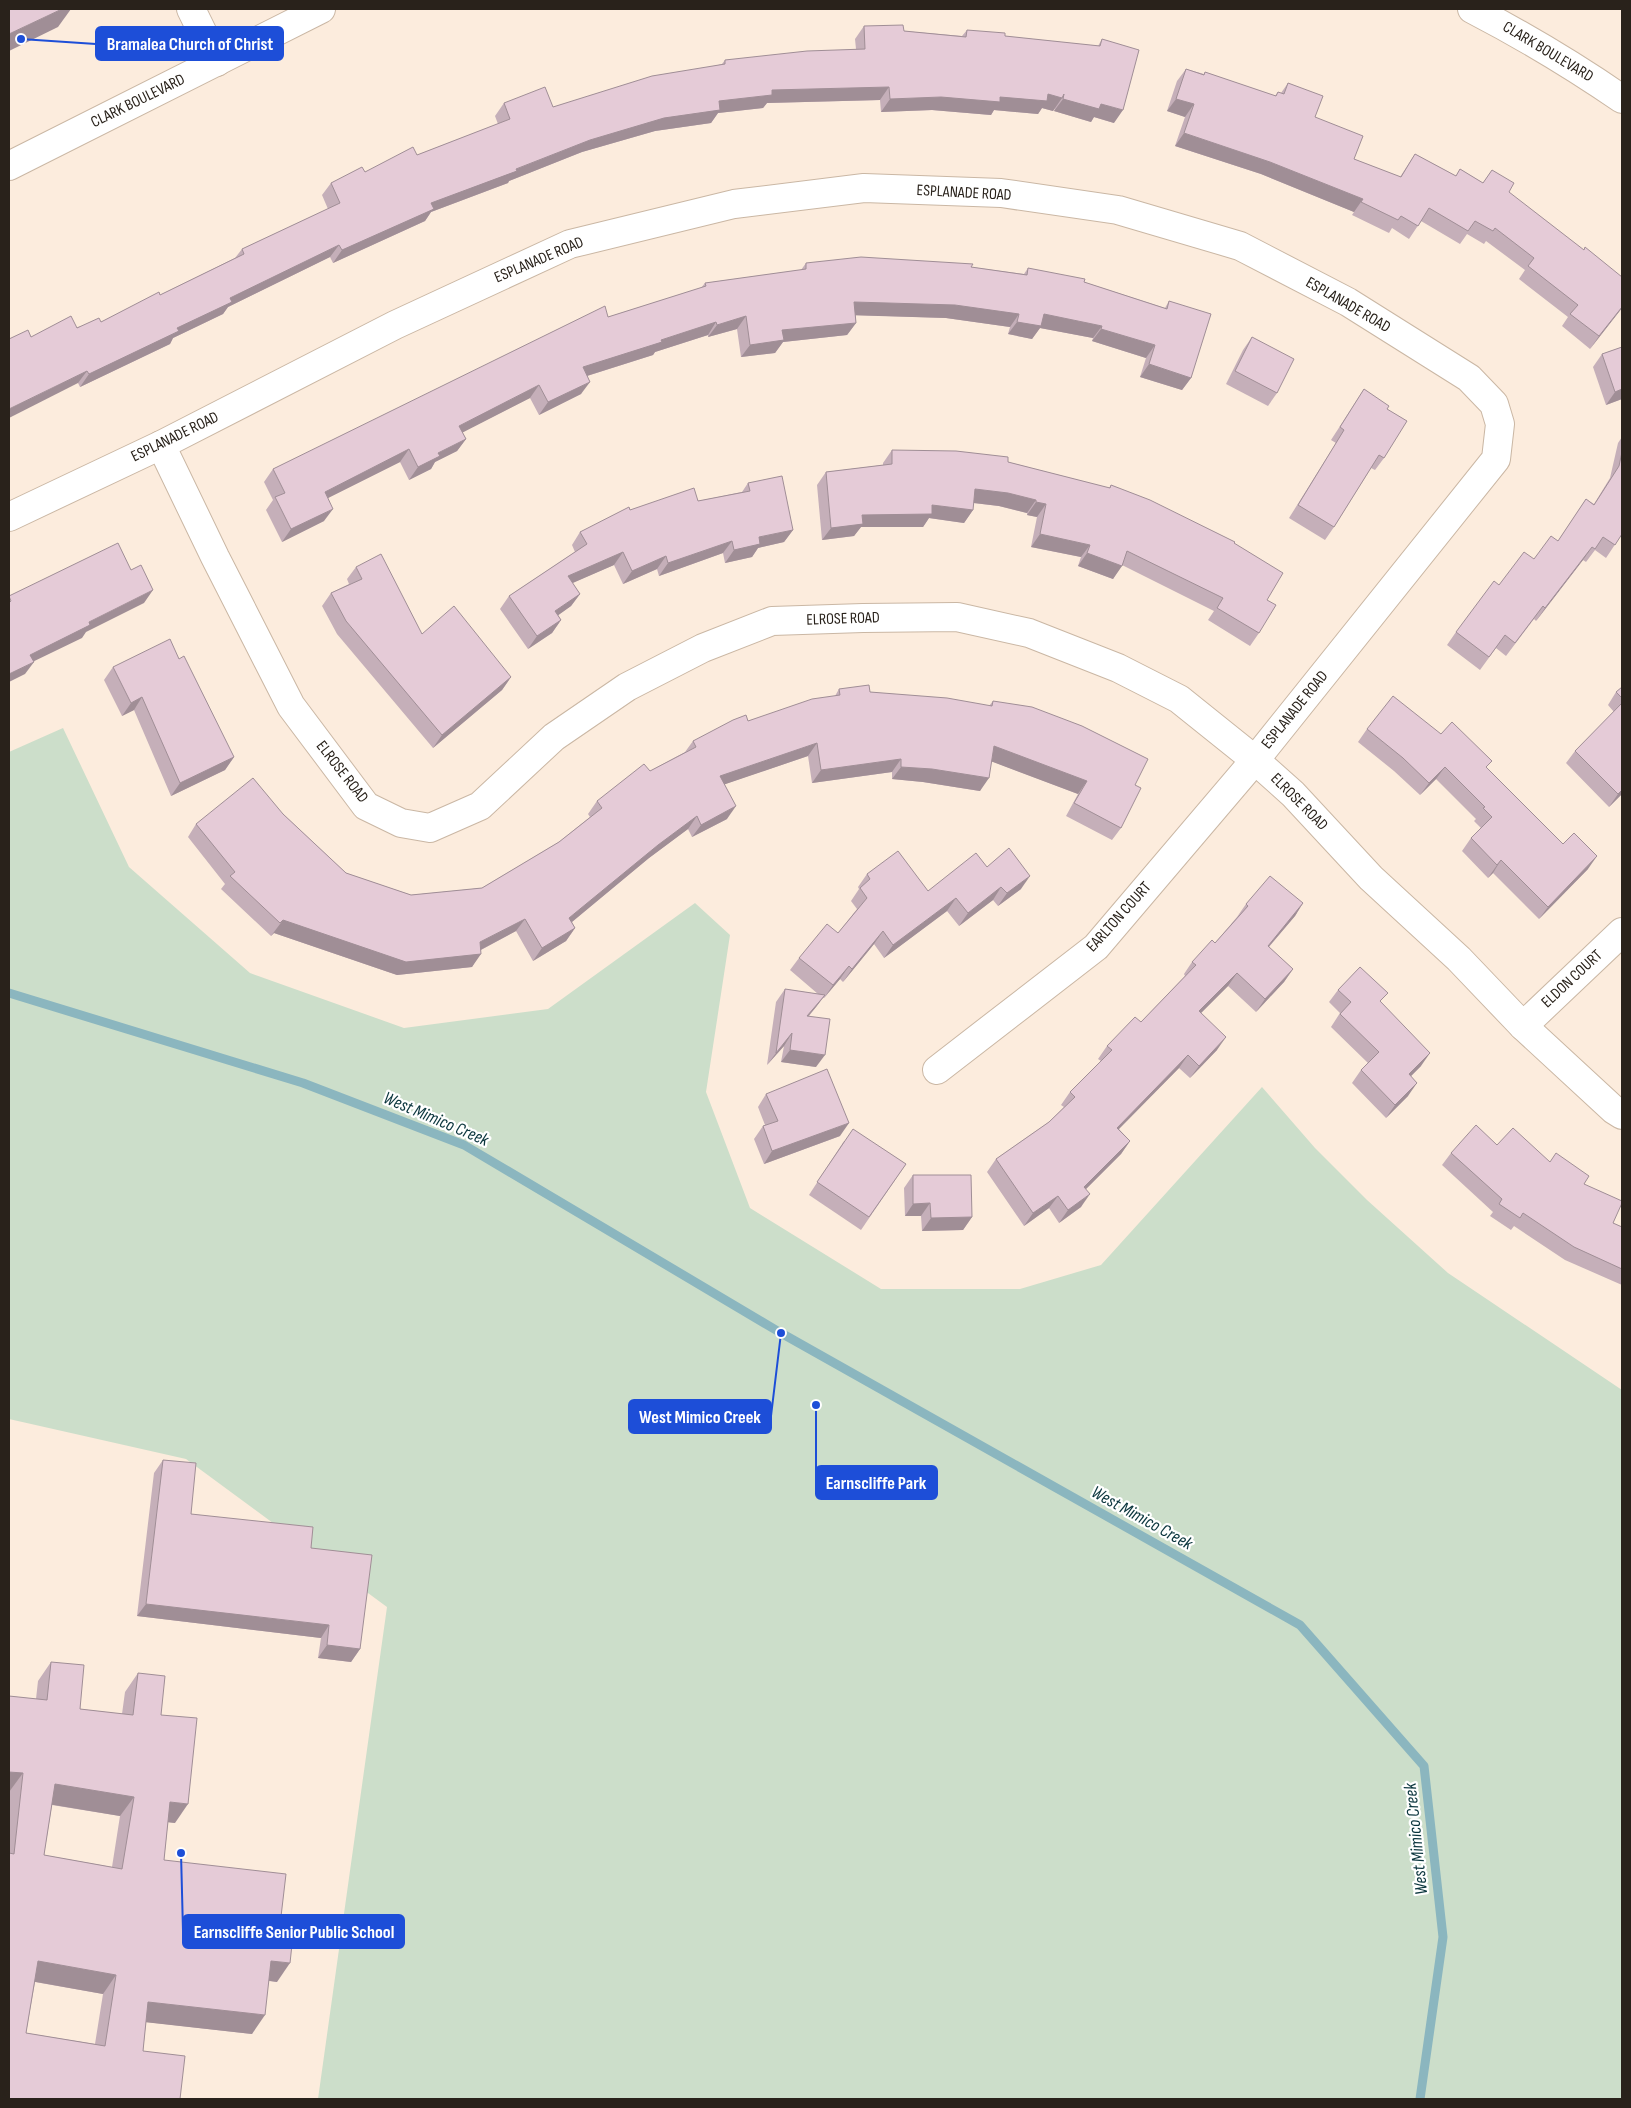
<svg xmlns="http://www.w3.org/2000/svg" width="1631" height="2108" viewBox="0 0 1631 2108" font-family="'Sofia Sans Condensed',sans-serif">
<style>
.green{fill:#ccdeca}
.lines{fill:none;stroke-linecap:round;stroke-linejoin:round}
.stream{stroke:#8bb6bf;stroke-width:9}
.street-casing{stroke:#cab7a4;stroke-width:30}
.secondary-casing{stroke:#cab7a4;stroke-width:30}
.street{stroke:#fff;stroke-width:28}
.secondary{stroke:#fff;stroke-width:28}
.wall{fill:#c5afb9;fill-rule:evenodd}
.shaded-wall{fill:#a08e96}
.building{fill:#e5cbd7;stroke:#a08e96;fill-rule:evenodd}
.labels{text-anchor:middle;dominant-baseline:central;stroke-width:4.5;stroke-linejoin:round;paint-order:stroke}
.street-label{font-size:16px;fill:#29221b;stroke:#fff}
.water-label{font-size:18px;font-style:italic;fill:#0a353d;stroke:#fff}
.leader{fill:none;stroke:#1d4ed8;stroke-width:2}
.callout-dot{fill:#1d4ed8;stroke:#fff;stroke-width:2}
.callout{fill:#1d4ed8;stroke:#1d4ed8;stroke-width:2}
.callout-label{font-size:18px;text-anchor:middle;font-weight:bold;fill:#fff}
</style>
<rect width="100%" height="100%" fill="#fcecdd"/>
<!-- green -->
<path class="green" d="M63,728L129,867L250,973L404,1028L548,1009L695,903L730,935L706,1092L750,1208L881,1289H1020L1101,1265L1262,1087L1315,1148L1367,1200L1448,1273L1622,1390V2099H318L387,1607L186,1459L9,1419V752Z"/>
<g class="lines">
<!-- stream -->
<path class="stream" d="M9,993L303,1083L464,1145L781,1333L1300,1625L1424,1766L1443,1937L1420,2099"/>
<!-- street casing -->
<g class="street-casing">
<g id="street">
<path d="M161,445L215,557L291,706L366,806L401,823L430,828L480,806L554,737L627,687L703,648L772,621L863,618L957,617L1029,633L1118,668L1179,699L1255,760L1293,794L1371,878L1459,959L1523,1026L1614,1110L1622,1115"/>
<path d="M9,517L161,445L395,325L570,244L734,204L864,188L1001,193L1118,210L1240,246L1348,302L1469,378L1494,404L1500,424L1496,459L1255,760L1096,947L937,1070"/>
<path d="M1523,1026L1622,932"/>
</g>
</g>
<!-- secondary casing -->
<g class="secondary-casing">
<g id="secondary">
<path d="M191,9L217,62"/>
<path d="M1472,9C1524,36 1574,66 1622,99"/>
<path d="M9,166L321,9"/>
</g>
</g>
<!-- street -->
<use href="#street" class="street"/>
<!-- secondary -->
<use href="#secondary" class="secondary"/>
</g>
<!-- wall -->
<g class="wall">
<path d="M864,26L904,31L962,36L967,30L1005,36L1098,46L1102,39L1114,123L1094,117L1091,122L1054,111L1055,108L1053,111L1042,108L1038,114L994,110L991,115L932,110L881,112L880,100L767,103L763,108L718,113L711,123L655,131L582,152L509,181L508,183L431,212L425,221L333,263L330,257L228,307L223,314L173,338L170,344L80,387L78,383L31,337L101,322L160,295L235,258L242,249L328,209L322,195L331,183L365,172L417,155L498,124L495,116L504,103L553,107L722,64L725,60L856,49L855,39Z"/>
<path d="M1186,69L1204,74L1205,72L1275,96L1278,92L1281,93L1288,83L1315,117L1354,159L1400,177L1415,154L1456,176L1460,169L1483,183L1492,170L1509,192L1622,308L1590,349L1562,326L1568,317L1519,279L1525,270L1486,241L1484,244L1467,234L1460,244L1421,221L1409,239L1392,228L1389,233L1352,215L1354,212L1261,174L1175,146L1185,117L1167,111L1177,81Z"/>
<path d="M806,263L971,267L1024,274L1028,268L1084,282L1165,308L1169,301L1191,378L1182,390L1140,377L1146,358L1092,341L1093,338L1040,328L1032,339L1008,334L1010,327L946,318L856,315V323L847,335L783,342L775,353L741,357L737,329L708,337V335L655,352L653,355L587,376L581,394L539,415L530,398L462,432L466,439L457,451L435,462L431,469L409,480L400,462L328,498L324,521L282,542L266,510L273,500L264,482L273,469L608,317L701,288L705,283L801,270Z"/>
<path d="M1252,337L1277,393L1268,406L1226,384L1243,350Z"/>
<path d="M1622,347V399L1606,405L1593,367L1602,354Z"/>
<path d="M1364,389L1387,409L1384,458L1375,470L1371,468L1334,527L1325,540L1289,518L1336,443L1331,440Z"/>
<path d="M1622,437V534L1606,558L1595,550L1586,562L1583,560L1536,621L1534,619L1506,656L1496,648L1480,670L1447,645L1456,632L1499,585L1558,541L1586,499L1594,504L1610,478L1618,443Z"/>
<path d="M892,450L1008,462L1109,488L1111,485L1234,543L1267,600L1259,633L1250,646L1208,620L1214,611L1122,565L1113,579L1078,566L1081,557L1031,547L1037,517L1027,515V513L999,506L973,503V510L964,523L929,518L923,527H861L854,536L822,540L817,485L826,472L883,465V463Z"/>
<path d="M748,483L793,530L784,542L758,548L752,557L725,563L723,553L659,576L657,569L623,584L614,565L572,583L580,594L571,606L558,615L561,620L552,633L528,649L500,609L509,596L575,552L572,545L580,532L630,510L698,501L742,492Z"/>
<path d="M356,567L422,634L511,677L502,690L433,748L337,634L322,606L331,593L349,584L347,579Z"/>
<path d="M179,659L234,757L225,770L171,796L134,710L122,716L104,680L113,667Z"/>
<path d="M1622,687V794L1609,807L1566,763L1575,751L1614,712L1608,705L1616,692Z"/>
<path d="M839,689L870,692L989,706L993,701L1135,785L1121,828L1112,840L1066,816L1078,794L991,761L980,791L923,782L892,779V772L812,783L808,756L725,784L727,819L692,837L688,829L649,858L572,922L575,928L566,941L533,961L516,931L481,950L472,967L397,975L274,933L271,936L221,889L225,884L188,837L196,824L283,814L346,873L411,895L482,888L559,842L590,817L588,814L597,801L650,771L685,752L693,741L748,721L835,696Z"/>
<path d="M1367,729L1441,734L1487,768L1588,869L1539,919L1493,873L1488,878L1462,851L1471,838L1481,828L1474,821L1476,819L1436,779L1420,795L1394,771L1358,742Z"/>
<path d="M987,867L1021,889L998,906L993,900L959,926L947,911L884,958L874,944L843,982L840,979L824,998H823L809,1016L816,1067L781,1062L784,1046L767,1065L776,1002L785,989L818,994L790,970L799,958L838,933L857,909L851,901L859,889L858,887L867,874L928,891Z"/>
<path d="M1303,903L1295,916L1269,947L1293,969L1284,982L1256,1012L1228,986L1201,1013L1217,1050L1190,1078L1179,1068L1119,1129L1130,1141L1121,1154L1086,1189L1081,1207L1059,1223L1049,1208L1024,1226L987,1172L996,1159L1049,1122L1064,1107L1061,1105L1070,1092L1101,1061L1098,1059L1107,1046L1141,1022L1185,976L1184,974L1192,962L1215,943L1237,917L1246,904Z"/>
<path d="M1338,990L1381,1003L1421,1066L1411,1076L1408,1096L1386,1118L1352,1083L1361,1070L1368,1063L1331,1027L1340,1013L1329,1002Z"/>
<path d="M766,1094L840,1136L764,1164L754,1139L763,1126L765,1125L758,1107Z"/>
<path d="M844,1141L906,1164L861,1230L809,1195Z"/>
<path d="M1497,1145L1550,1162L1584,1184L1613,1223L1622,1227V1285L1565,1260L1514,1226L1511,1230L1490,1216L1493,1212L1442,1165L1451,1153Z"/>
<path d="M913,1175L972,1217L963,1230L922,1231L921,1216H905L904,1188Z"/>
<path d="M163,1460L191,1514L311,1548L360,1649L351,1662L318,1658L321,1638L137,1616L154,1473Z"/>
<path d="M51,1662L80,1709L122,1714L125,1692L138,1673L161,1715L175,1823L168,1822L164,1860L280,1925L277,1982L269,1981L252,2034L146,2022L143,2051L9,2099V1696L36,1699L38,1681ZM52,1805L120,1816L112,1867L44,1855ZM35,1982L103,1994L95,2044L26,2033Z"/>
</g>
<!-- shaded-wall -->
<g class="shaded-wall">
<path d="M62,9H71L58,27L9,51V34Z"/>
<path d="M889,87L880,100L767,103L763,108L718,113L711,123L655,131L582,152L509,181L508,183L431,212L425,221L333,263L342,250L431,203L590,140L719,101L772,90Z"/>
<path d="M1048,94L1062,98L1053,111L1042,108L1038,114L994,110L991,115L932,110L881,112L890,99L941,97H1000Z"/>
<path d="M1063,99L1101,104L1123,110L1114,123L1094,117L1091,122L1054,111Z"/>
<path d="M1176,99L1194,104L1185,117L1167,111Z"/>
<path d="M1184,133L1270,162L1363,199L1354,212L1261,174L1175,146Z"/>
<path d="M339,245L330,257L228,307L223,314L173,338L170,344L80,387L89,374L177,328L230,298Z"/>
<path d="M854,302L955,305L1019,314L1010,327L946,318L845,315Z"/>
<path d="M1622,307V308L1590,349L1599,336Z"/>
<path d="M1044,314L1102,326L1093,338L1040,328L1032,339L1008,334L1017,322Z"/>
<path d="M746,316L737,329L708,337L717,325Z"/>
<path d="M716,322L708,335L655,352L653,355L574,380L583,367L661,340Z"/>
<path d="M856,323L847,335L783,342L775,353L741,357L750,345L782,330Z"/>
<path d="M1101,329L1155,345L1146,358L1092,341Z"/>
<path d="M1149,364L1191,378L1182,390L1140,377Z"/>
<path d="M87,371L78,383L9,418V409Z"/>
<path d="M590,382L581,394L539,415L548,402Z"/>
<path d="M539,385L530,398L450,439L459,426Z"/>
<path d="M1622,389V399L1606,405L1615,392Z"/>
<path d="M466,439L457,451L435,462L431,469L409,480L418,467L438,453Z"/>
<path d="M409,449L400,462L316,504L325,492Z"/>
<path d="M975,489L1008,493L1036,500L1027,513L999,506L966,502Z"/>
<path d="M1036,502L1046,504L1037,517L1027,515Z"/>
<path d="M932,505L973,510L964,523L929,518L923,527H861L854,536L822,540L831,528L862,515Z"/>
<path d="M333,509L324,521L282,542L291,529Z"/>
<path d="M793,530L784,542L758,548L752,557L725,563L734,550L759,537Z"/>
<path d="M1040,534L1090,545L1081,557L1031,547Z"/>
<path d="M732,541L723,553L659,576L668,563Z"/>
<path d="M1592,547L1583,560L1536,621L1545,608Z"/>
<path d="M623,552L614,565L559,589L568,576Z"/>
<path d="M1087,553L1122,566L1113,579L1078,566Z"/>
<path d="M666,556L657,569L623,584L632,571Z"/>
<path d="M153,590L144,603L86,632L82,638L22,667L30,655L89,622Z"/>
<path d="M580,594L571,606L546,624L555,611Z"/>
<path d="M561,620L552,633L528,649L537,636Z"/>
<path d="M34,662L25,674L9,682V674Z"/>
<path d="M511,677L502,690L433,748L442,735Z"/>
<path d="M142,697L134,710L122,716L131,703Z"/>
<path d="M817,743L808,756L711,789L720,776Z"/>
<path d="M994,746L1087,781L1078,794L985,759Z"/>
<path d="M234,757L225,770L171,796L180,783Z"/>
<path d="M901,759L892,772L812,783L821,770Z"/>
<path d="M901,767L932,769L989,778L980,791L923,782L892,779Z"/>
<path d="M1445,767L1436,779L1420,795L1429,783Z"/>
<path d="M1622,790V794L1609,807L1618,794Z"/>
<path d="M736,806L727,819L692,837L701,825Z"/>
<path d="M697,816L688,829L649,858L561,931L569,918L658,845Z"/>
<path d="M1597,856L1588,869L1539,919L1548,907Z"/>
<path d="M1501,860L1493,873L1488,878L1497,865Z"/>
<path d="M1030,876L1021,889L998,906L1007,893Z"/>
<path d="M1001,887L993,900L959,926L968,913Z"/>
<path d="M956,898L947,911L884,958L893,945Z"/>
<path d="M1303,903L1295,916L1259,958L1268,946Z"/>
<path d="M525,919L516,931L471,955L480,942Z"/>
<path d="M283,920L481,954L472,967L397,975L274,933L271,936Z"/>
<path d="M575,928L566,941L533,961L542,948Z"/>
<path d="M883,931L874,944L843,982L852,969Z"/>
<path d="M849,966L840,979L824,998L833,985Z"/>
<path d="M1293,969L1284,982L1256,1012L1265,999Z"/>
<path d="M1237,973L1228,986L1190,1024L1199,1011Z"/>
<path d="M825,995L816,1007L798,1028L807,1016Z"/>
<path d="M792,1033L784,1046L767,1065L776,1053Z"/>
<path d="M1226,1037L1217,1050L1190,1078L1199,1066Z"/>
<path d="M790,1050L825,1055L816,1067L781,1062Z"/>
<path d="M1430,1053L1421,1066L1400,1087L1409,1074Z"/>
<path d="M1188,1055L1179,1068L1108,1140L1117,1128Z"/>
<path d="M1417,1083L1408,1096L1386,1118L1395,1105Z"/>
<path d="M849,1123L840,1136L764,1164L772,1151Z"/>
<path d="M1130,1141L1121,1154L1075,1200L1084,1187Z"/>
<path d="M1090,1194L1081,1207L1059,1223L1068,1210Z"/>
<path d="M1058,1196L1049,1208L1024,1226L1033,1213Z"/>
<path d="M930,1203L921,1216H905L913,1204Z"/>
<path d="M972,1217L963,1230L922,1231L931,1218Z"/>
<path d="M146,1604L329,1625L321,1638L137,1616Z"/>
<path d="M327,1645L360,1649L351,1662L318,1658Z"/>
<path d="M9,1772L23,1773L9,1792Z"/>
<path d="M55,1784L134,1797L120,1816L42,1803Z"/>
<path d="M170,1802L188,1804L175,1823L157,1821Z"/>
<path d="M38,1961L116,1975L103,1994L25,1980Z"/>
<path d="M271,1961L290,1963L277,1982L258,1979Z"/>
<path d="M148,2002L265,2015L252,2034L135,2021Z"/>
</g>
<!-- building -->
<g class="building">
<path d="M9,9H62L9,34Z"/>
<path d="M903,25L904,31L966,37L967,30L1005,33V36L1100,46L1102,39L1139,50L1123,110L1101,104L1099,109L1063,99L1064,94L1062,98L1048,94L1047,101L1000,97V102L941,97L890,99L889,87L772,90V95L719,101L720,110L664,118L590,140L516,169L517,171L431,203L434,209L342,250L339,245L230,298L232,302L177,328L179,331L89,374L87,371L9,409V339L28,330L31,337L71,316L77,328L99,318L101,322L159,292L160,295L244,254L242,249L340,203L331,183L362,167L365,172L413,147L417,155L510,119L504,103L545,87L553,107L652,76L725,64V60L807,51L865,49L864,26Z"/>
<path d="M1186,69L1204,75L1205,72L1276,96L1278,92L1284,94L1288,83L1323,96L1315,117L1363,136L1354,159L1401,177L1415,154L1456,176L1460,169L1483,183L1492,170L1514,183L1509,192L1584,250L1585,247L1622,277V307L1599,336L1570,314L1578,305L1528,266L1534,258L1495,228L1493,231L1475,221L1468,231L1429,208L1418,226L1401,216L1398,220L1361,202L1363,199L1270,162L1184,133L1194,104L1176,99Z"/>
<path d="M861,257L973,264L971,267L1027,275L1028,268L1085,279L1084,282L1167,309L1169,301L1211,314L1191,378L1149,364L1155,345L1101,329L1102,326L1044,314L1041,326L1017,322L1019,314L955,305L854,302L856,323L782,330L784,340L750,345L746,316L717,325L716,322L661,340L662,342L583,367L590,382L548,402L539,385L459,426L466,439L438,453L440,456L418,467L409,449L325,492L333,509L291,529L275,497L285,493L273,469L605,306L608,317L706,286L705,283L806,269V263Z"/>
<path d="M1252,337L1294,359L1277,393L1235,371Z"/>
<path d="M1622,347V389L1615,392L1602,354Z"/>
<path d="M1364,389L1389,406L1387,409L1407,421L1384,458L1379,455L1334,527L1298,505L1344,430L1340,427Z"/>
<path d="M892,450L956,451L1008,457V462L1110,488L1111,485L1150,500L1235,542L1234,543L1283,573L1267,600L1276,605L1259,633L1217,608L1223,598L1127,551L1122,566L1087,553L1090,545L1040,534L1046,504L1036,502V500L1008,493L975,489L973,510L932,505V514L862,515L863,524L831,528L826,472L892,464Z"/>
<path d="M1622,452V534L1615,545L1603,537L1595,549L1592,547L1545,608L1543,606L1515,643L1505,635L1489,657L1456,632L1494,581L1499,585L1524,552L1534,559L1551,536L1558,541L1586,499L1594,505L1619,466Z"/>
<path d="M782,476L793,530L759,537L760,544L734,550L732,541L668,563L666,556L632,571L623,552L568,576L580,594L555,611L561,620L537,636L509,596L587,544L580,532L629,507L630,510L694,488L698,501L750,491L748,483Z"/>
<path d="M118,543L131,570L141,565L153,590L89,622L90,625L30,655L34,662L9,674V603L11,601L9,596Z"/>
<path d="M381,554L422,634L454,606L511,677L442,735L346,621L331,593L362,579L356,567Z"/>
<path d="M170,639L179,659L184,656L234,757L180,783L142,697L131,703L113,667Z"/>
<path d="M869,685L870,692L947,698L992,706L993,701L1032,707L1082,726L1148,759L1135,785L1141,788L1121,828L1074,803L1087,781L994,746L989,778L932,769L901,767V759L821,770L817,743L720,776L736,806L701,825L697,816L658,845L569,918L575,928L542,948L525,919L480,942L481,954L406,962L283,920L280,923L230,876L235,872L196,824L253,778L283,814L346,873L411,895L482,888L559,842L602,808L597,801L644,764L650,771L696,747L693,741L733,720L746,715L748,721L812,699L840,695L839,689Z"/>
<path d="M1622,687V698L1616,692Z"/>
<path d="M1393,696L1441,734L1452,722L1492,761L1486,767L1563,844L1574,833L1597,856L1548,907L1501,860L1497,865L1471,838L1492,817L1483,808L1485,807L1445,767L1429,783L1403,758L1367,729Z"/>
<path d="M1622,703V790L1618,794L1575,751Z"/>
<path d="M1009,848L1030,876L1007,893L1001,887L968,913L956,898L893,945L883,931L852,969L849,966L833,985L799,958L827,924L838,933L867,898L860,888L870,879L867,874L898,851L928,891L976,853L987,867Z"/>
<path d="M1270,876L1303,903L1268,946L1293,969L1265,999L1237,973L1199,1011L1226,1037L1199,1066L1188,1055L1117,1128L1130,1141L1084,1187L1090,1194L1068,1210L1058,1196L1033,1213L996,1159L1049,1122L1075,1097L1070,1092L1112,1050L1107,1046L1135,1017L1141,1022L1196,965L1192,962L1212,940L1215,943L1248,906L1246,904Z"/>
<path d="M1360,967L1388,993L1380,1001L1430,1053L1409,1074L1417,1083L1395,1105L1361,1070L1379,1052L1340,1014L1351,1002L1338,990Z"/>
<path d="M785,989L825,995L807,1016L830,1019L825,1055L790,1050L792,1033L776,1053Z"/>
<path d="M827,1069L849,1123L772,1151L763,1126L778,1121L766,1094Z"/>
<path d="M1476,1125L1497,1145L1513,1128L1550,1162L1556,1153L1589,1176L1584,1184L1622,1201V1203L1613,1223L1622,1227V1269L1574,1247L1523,1213L1520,1218L1499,1204L1502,1199L1451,1153Z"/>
<path d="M853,1129L906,1164L869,1217L817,1182Z"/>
<path d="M913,1175H971L972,1217L931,1218L930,1203L913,1204Z"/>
<path d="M163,1460L196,1463L191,1514L313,1527L311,1548L372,1555L360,1649L327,1645L329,1625L146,1604Z"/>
<path d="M51,1662L84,1665L80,1709L133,1715L138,1673L165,1676L161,1715L197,1718L188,1804L170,1802L164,1860L286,1874L280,1925L294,1926L290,1963L271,1961L265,2015L148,2002L143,2051L185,2056L180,2099H9V1853L14,1854L23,1773L9,1772V1696L47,1700ZM55,1784L134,1797L122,1869L44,1855ZM38,1961L116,1975L105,2046L26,2033Z"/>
</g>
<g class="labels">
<!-- street labels -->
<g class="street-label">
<text transform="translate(1548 52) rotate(31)">CLARK BOULEVARD</text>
<text transform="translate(138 101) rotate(-26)">CLARK BOULEVARD</text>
<text transform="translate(964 193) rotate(3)">ESPLANADE ROAD</text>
<text transform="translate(539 260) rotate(-23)">ESPLANADE ROAD</text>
<text transform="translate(1348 305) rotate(30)">ESPLANADE ROAD</text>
<text transform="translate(175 437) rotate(-26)">ESPLANADE ROAD</text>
<text transform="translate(843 619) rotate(-2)">ELROSE ROAD</text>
<text transform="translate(1295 710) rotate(-51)">ESPLANADE ROAD</text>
<text transform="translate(342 772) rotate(52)">ELROSE ROAD</text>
<text transform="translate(1299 802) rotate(45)">ELROSE ROAD</text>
<text transform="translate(1119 917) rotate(-48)">EARLTON COURT</text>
<text transform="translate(1572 979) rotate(-43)">ELDON COURT</text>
</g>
<!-- water labels -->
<g class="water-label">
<text transform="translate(436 1119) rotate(23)">West Mimico Creek</text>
<text transform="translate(1142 1518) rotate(29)">West Mimico Creek</text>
<text transform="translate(1416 1839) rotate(-96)">West Mimico Creek</text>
</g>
</g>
<!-- callouts -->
<path class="leader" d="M21 39L96 44M781 1333L771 1416M816 1405L816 1482M181 1853L183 1931"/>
<g class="callout-dot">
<circle cx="21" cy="39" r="5"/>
<circle cx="781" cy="1333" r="5"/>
<circle cx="816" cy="1405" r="5"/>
<circle cx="181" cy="1853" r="5"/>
</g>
<g class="callout">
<rect x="96" y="27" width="187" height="33" rx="5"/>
<rect x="629" y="1400" width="142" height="33" rx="5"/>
<rect x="816" y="1466" width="121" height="33" rx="5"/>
<rect x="183" y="1915" width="221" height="33" rx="5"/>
</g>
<g class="callout-label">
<text x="190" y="50">Bramalea Church of Christ</text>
<text x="700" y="1423">West Mimico Creek</text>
<text x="876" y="1489">Earnscliffe Park</text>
<text x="294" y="1938">Earnscliffe Senior Public School</text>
</g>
<!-- border -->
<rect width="1631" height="2108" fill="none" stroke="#29221b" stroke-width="20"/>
</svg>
